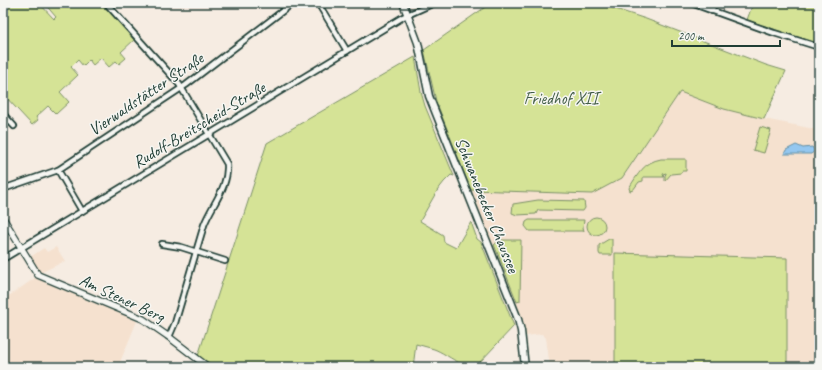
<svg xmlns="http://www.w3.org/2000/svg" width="822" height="370" viewBox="0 0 822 370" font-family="Caveat,sans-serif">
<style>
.built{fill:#f5e1cf}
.green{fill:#d5e396;stroke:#7a9065}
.water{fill:#94c7f0;stroke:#6590a5}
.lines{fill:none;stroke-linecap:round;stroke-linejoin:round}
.minor-casing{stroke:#1f3d34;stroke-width:8}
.tertiary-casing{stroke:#1f3d34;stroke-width:8}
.secondary-casing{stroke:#1f3d34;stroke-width:9}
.minor{stroke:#f6f6f2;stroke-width:4.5}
.tertiary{stroke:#f6f6f2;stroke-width:5.5}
.secondary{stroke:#f6f6f2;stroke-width:6}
.labels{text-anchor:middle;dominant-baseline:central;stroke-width:3;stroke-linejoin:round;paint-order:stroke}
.street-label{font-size:17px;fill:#1f3d34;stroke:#f6f6f2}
.park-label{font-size:17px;fill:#435e48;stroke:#f6f6f2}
</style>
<rect width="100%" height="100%" fill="#f6ece2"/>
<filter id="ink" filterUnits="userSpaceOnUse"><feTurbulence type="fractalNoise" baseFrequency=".025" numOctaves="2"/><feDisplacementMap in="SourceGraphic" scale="8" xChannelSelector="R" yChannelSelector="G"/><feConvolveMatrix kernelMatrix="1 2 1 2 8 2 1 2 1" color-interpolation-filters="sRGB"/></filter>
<g filter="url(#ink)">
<!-- built -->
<g class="built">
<path d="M680,92L724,109L755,117L819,130V367H550L546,338L542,334L526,336L522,319L518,307L471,190L592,194L622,178Z"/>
<path d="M56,247L65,261L40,273L30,257L44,248L47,252Z"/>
<path d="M35,278L137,321L118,367H3V300Z"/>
</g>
<!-- green -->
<g class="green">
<path d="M3,3H39L54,19L56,17L44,3H102L134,40L121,52L126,58L119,64L116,61L109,67L101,58L93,65L89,60L83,66L78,60L71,67L78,75L60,92L69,102L56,114L48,106L36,117L38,120L32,125L3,94Z"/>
<path d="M491,3H597L646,19L766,65L786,71L764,119L724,109L680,92L622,178L592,194L471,190L436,101L424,50Z"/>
<path d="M753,3H816V10L819,11V44L747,20Z"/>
<path d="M415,57L421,92L425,106L454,176L451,175L444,182L437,191L420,221L443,235L444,242L456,248L471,222L477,239L481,242L514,326L479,363C461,370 450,355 434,349C428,347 422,346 416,344L413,367H212L198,356L267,143Z"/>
<path d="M760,127L771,130L764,153L753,150Z"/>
<path d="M661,159H686V171H682L681,173L671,174L665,181V175L666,174V173L663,174L664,177H643V181L639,182L633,190L630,191L629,188C638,174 644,162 661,159Z"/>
<path d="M538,200L584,201L585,208L583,211L538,210L536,214L517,215L512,213L513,204Z"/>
<circle cx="596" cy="226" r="9"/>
<path d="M529,220H584L583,227L584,231H529L525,226L526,222Z"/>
<path d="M609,239H612V255H600L599,253V245Z"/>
<path d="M500,240H521L520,301L517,302L495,247L494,245Z"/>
<path d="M615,253L787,258V367H615Z"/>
</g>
<!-- water -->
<path class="water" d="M796,145L803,148L812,147L815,151L811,154H784L786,150Z"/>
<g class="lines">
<!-- minor casing -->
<g class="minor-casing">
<g id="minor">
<path d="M106,3L179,84L227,164C229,187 212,204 204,225L175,323L169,337"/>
<path d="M318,3L347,51"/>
<path d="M691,3L774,33L819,47"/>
<path d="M712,11L713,3"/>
<path d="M3,114L14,126"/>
<path d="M58,170L82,211"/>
<path d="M3,189L58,170L186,85L293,3"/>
<path d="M162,244L181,247L225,261"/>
<path d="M3,259L403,17L434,3"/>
</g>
</g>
<!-- tertiary casing -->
<g class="tertiary-casing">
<path id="tertiary" d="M3,218L38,275L143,319L169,337L208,367"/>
</g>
<!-- secondary casing -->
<g class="secondary-casing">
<path id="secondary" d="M403,3L418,43L429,96L518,319L521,331L525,367"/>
</g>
<!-- minor -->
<use href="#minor" class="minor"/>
<!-- tertiary -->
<use href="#tertiary" class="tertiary"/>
<!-- secondary -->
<use href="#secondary" class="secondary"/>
</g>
</g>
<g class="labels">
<!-- street labels -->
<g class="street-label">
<text transform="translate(146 94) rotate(-34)">Vierwaldstätter Straße</text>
<text transform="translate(199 125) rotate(-31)">Rudolf-Breitscheid-Straße</text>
<text transform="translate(487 205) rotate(68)">Schwanebecker Chaussee</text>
<text transform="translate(122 298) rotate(25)">Am Stener Berg</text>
</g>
<!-- park labels -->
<g class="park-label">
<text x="561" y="98">Friedhof XII</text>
</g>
</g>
<!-- margin -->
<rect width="822" height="370" fill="none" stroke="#f6f6f2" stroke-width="16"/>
<rect x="8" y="8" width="806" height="354" fill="none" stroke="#1f3d34" stroke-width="1.5" filter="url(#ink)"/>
<!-- scale -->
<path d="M672 40v6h108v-6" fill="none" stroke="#1f3d34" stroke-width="2"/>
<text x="678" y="40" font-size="12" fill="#1f3d34" stroke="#f6f6f2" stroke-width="3" paint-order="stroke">200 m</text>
</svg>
